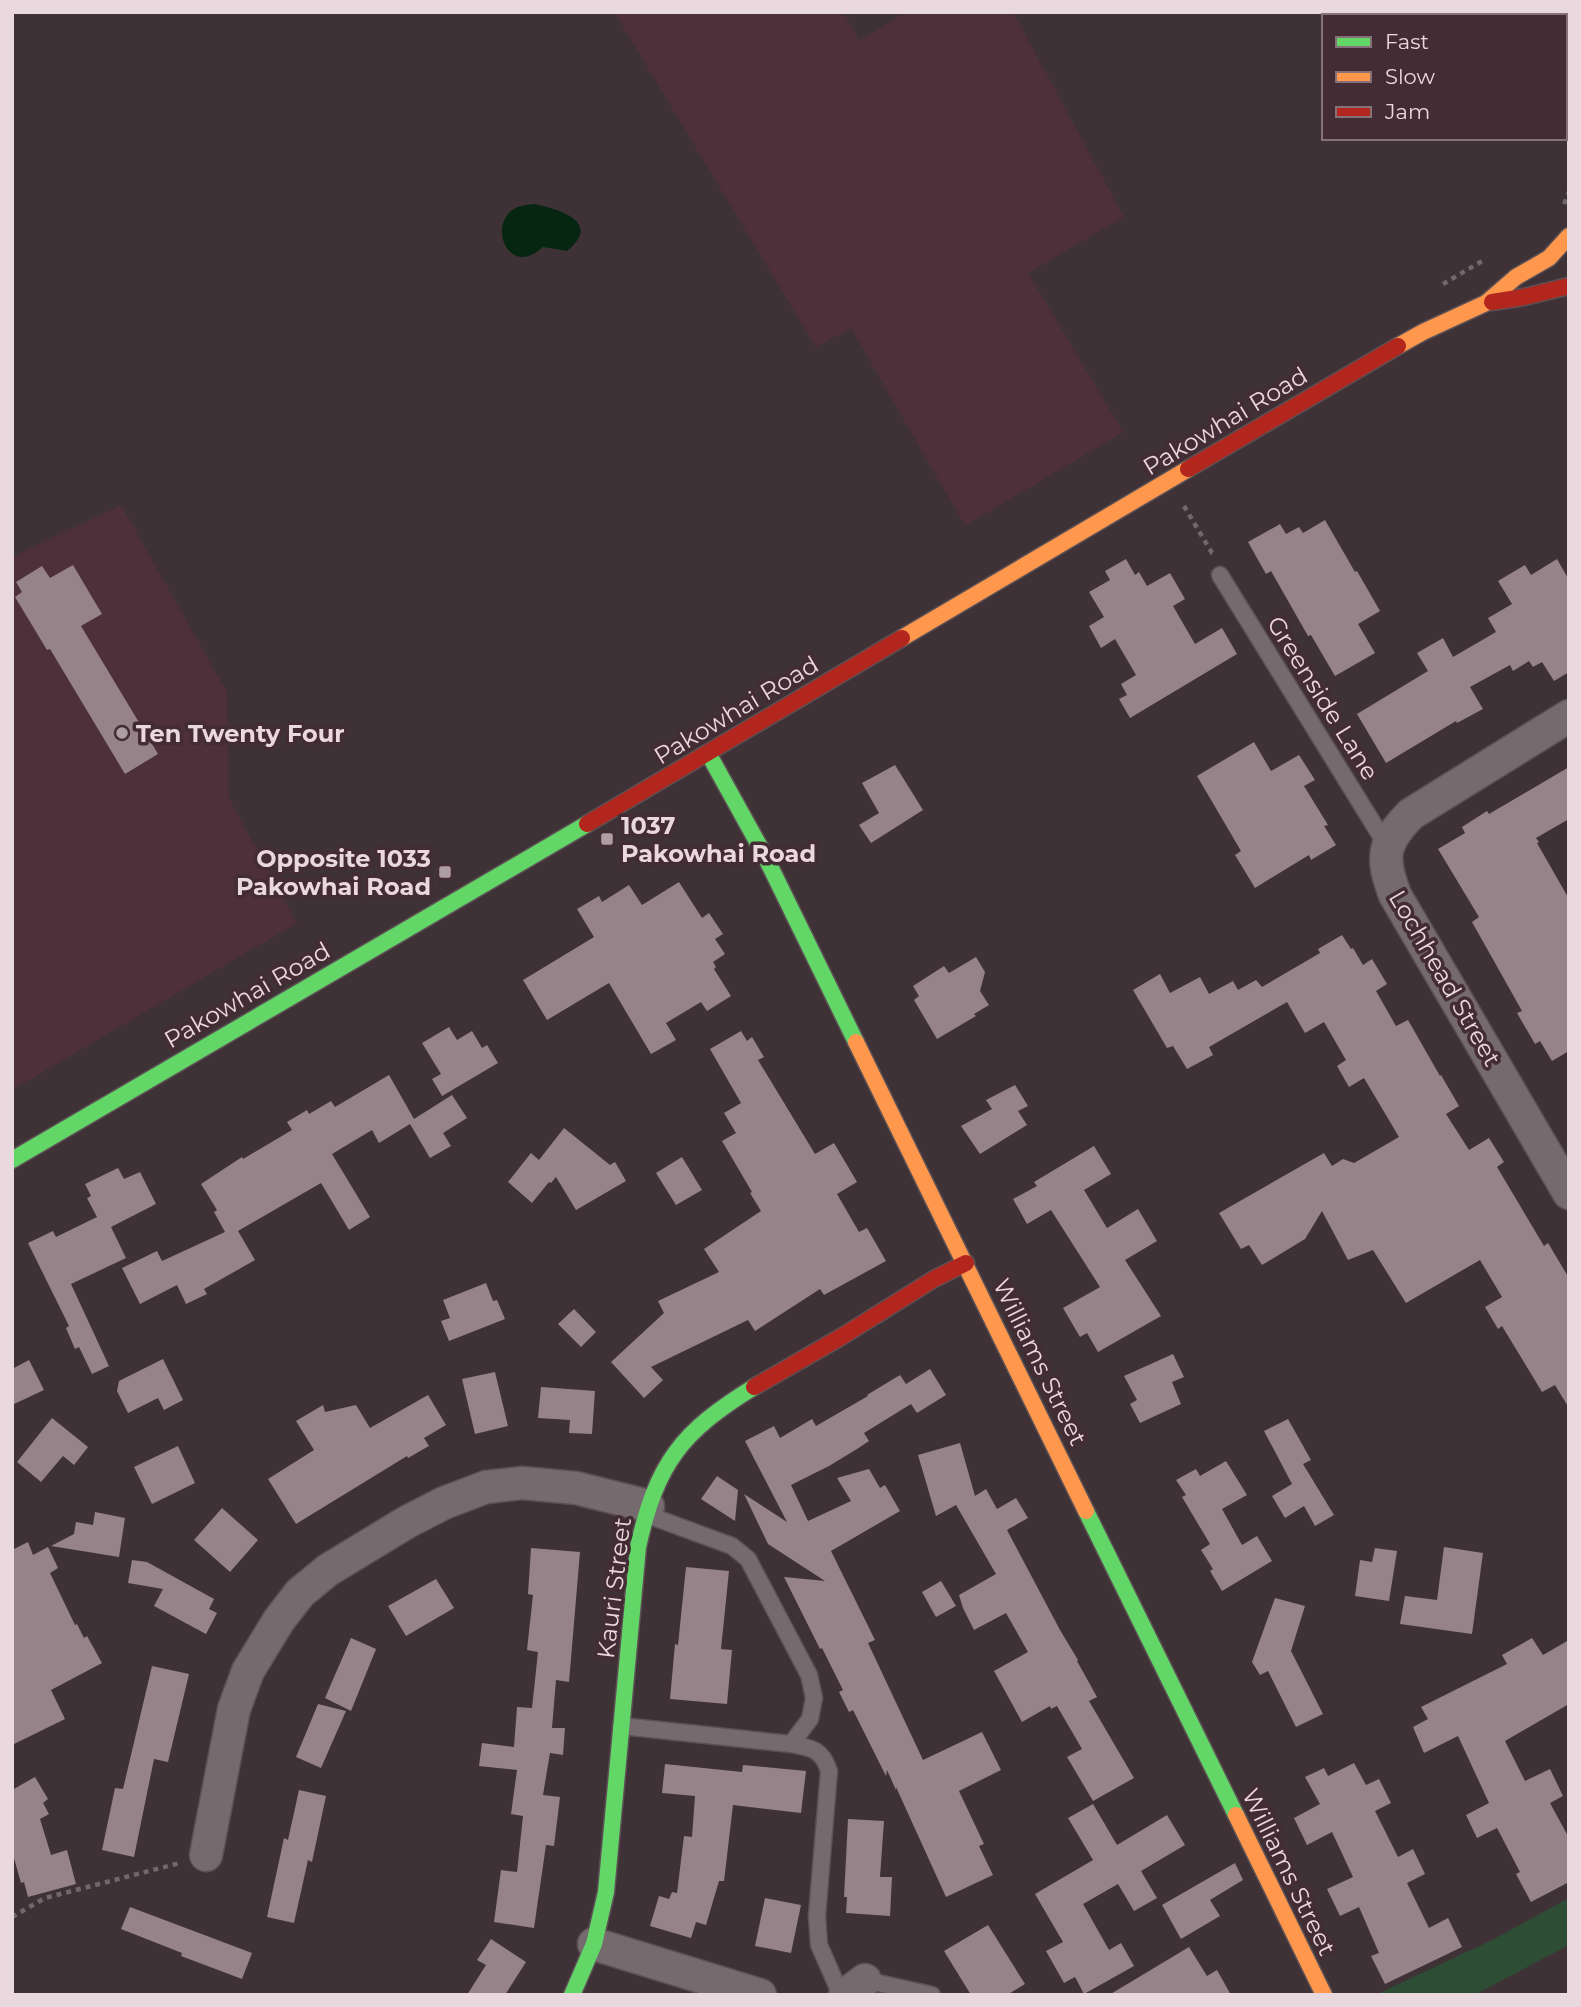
<svg xmlns="http://www.w3.org/2000/svg" width="1581" height="2007" viewBox="0 0 1581 2007" font-family="Montserrat,sans-serif">
<style>
.built{fill:#4d3039}
.green{fill:#2d4d34}
.water{fill:#062612}
.building{fill:#958389}
.lines{fill:none;stroke-linecap:round;stroke-linejoin:round}
.lane-casing{stroke:#5c5054;stroke-width:19}
.street-casing{stroke:#5c5054;stroke-width:35}
.fast-casing{stroke:#5c5054;stroke-width:19}
.slow-casing{stroke:#5c5054;stroke-width:19}
.jam-casing{stroke:#5c5054;stroke-width:19}
.path{stroke:#72686c;stroke-width:4.5;stroke-dasharray:5 5;stroke-linecap:butt}
.lane{stroke:#756a6e;stroke-width:16}
.street{stroke:#756a6e;stroke-width:32}
.fast{stroke:#63d668;stroke-width:16}
.slow{stroke:#ff974d;stroke-width:16}
.jam{stroke:#b3261e;stroke-width:16}
.poi-dot{fill:#ad9ea3;stroke:#442c34;stroke-width:2.5}
.labels{text-anchor:middle;dominant-baseline:central;stroke-width:7;stroke-linejoin:round;paint-order:stroke}
.street-label{font-size:24px;fill:#e9d8dd;stroke:#442c34}
.poi-label{font-size:24px;font-weight:bold;fill:#e9d8dd;stroke:#442c34;text-anchor:start}
</style>
<rect width="100%" height="100%" fill="#3e3236"/>
<!-- built -->
<g class="built">
<path d="M614,12H843L859,40L907,12H1013L1124,217L1028,273L1123,432L965,526L851,328L816,347Z"/>
<path d="M121,505L227,692L229,798L297,923L12,1090V557Z"/>
</g>
<!-- green -->
<path class="green" d="M1569,1898V1945L1474,1995H1375L1490,1941Z"/>
<!-- water -->
<path class="water" d="M534,204C559,209 603,222 567,251L543,247C512,276 491,234 508,214C514,206 525,205 534,204Z"/>
<!-- building -->
<g class="building">
<path d="M1325,520L1355,572L1357,571L1380,611L1358,624L1375,653L1335,676L1311,635L1308,636L1271,571L1266,574L1248,542L1280,524L1286,534L1299,527L1303,533Z"/>
<path d="M1126,559L1135,575L1139,572L1147,586L1170,573L1185,599L1173,606L1195,644L1222,628L1237,654L1130,718L1119,699L1127,695L1121,684L1136,675L1115,639L1101,648L1089,626L1104,617L1089,592L1110,580L1105,571Z"/>
<path d="M1557,559L1569,580V672L1554,681L1542,662L1533,667L1529,661L1513,671L1510,665L1470,687L1483,709L1457,723L1456,721L1386,763L1357,714L1428,671L1417,653L1443,638L1453,657L1496,632L1488,618L1512,604L1498,581L1525,565L1531,575Z"/>
<path d="M73,565L102,614L81,626L158,754L125,774L50,649L47,650L15,597L22,592L16,582L42,566L50,578Z"/>
<path d="M1254,742L1271,771L1299,755L1315,780L1304,786L1328,825L1324,826L1336,845L1311,860L1309,855L1255,888L1235,855L1241,851L1197,776Z"/>
<path d="M895,765L923,810L871,843L859,825L879,813L862,783Z"/>
<path d="M1569,767V819L1536,838L1539,842L1537,843L1569,899V1051L1552,1061L1540,1041L1535,1044L1517,1013L1522,1011L1472,922L1479,917L1438,849L1465,833L1462,827L1487,811L1489,814Z"/>
<path d="M679,882L702,918L709,913L723,934L715,939L725,954L713,962L716,967L714,969L731,996L707,1011L701,1002L666,1023L676,1040L651,1054L609,983L547,1020L523,980L594,937L577,909L599,896L602,902L629,885L642,905Z"/>
<path d="M1342,935L1351,949L1353,948L1363,965L1372,959L1387,984L1376,991L1396,1026L1408,1020L1440,1076L1441,1075L1459,1106L1446,1114L1469,1150L1489,1138L1504,1162L1497,1167L1544,1246L1548,1243L1569,1278V1408L1555,1385L1542,1392L1502,1326L1498,1329L1485,1307L1502,1297L1480,1260L1406,1303L1373,1250L1348,1260L1322,1211L1305,1239L1262,1265L1249,1245L1241,1249L1219,1213L1324,1153L1332,1166L1343,1159L1354,1163L1399,1137L1364,1078L1349,1087L1337,1066L1346,1060L1324,1022L1305,1033L1287,1002L1209,1047L1213,1055L1187,1069L1173,1046L1167,1048L1133,990L1160,974L1170,993L1200,977L1209,994L1233,981L1238,990L1256,980L1262,987L1320,953L1318,949Z"/>
<path d="M976,957L985,972L980,991L989,1005L974,1014L976,1016L937,1039L914,1000L919,996L913,986L944,966L949,973Z"/>
<path d="M449,1027L457,1040L472,1031L482,1048L487,1045L498,1063L442,1096L432,1079L441,1074L422,1043Z"/>
<path d="M741,1031L747,1041L752,1037L764,1057L758,1060L815,1154L834,1143L857,1182L837,1194L859,1232L867,1228L886,1261L824,1295L820,1289L755,1331L748,1320L651,1367L663,1380L644,1398L611,1362L664,1313L658,1301L719,1272L704,1249L761,1211L750,1193L752,1192L722,1141L736,1133L724,1113L741,1103L710,1049Z"/>
<path d="M389,1075L414,1119L452,1095L467,1118L443,1133L451,1146L430,1158L410,1124L379,1143L372,1130L332,1154L370,1217L349,1230L321,1183L238,1231L255,1260L204,1289L207,1294L186,1304L177,1285L140,1304L122,1268L157,1251L162,1261L225,1232L214,1212L217,1210L201,1184L242,1157L243,1159L292,1130L287,1122L307,1110L309,1114L331,1101L335,1107Z"/>
<path d="M1015,1085L1028,1106L1018,1111L1027,1125L980,1154L961,1126L992,1109L986,1100Z"/>
<path d="M564,1128L610,1165L615,1162L626,1181L576,1210L556,1177L551,1183L549,1182L532,1203L508,1182L531,1153L539,1160Z"/>
<path d="M1094,1146L1111,1174L1084,1190L1107,1228L1138,1209L1157,1241L1125,1260L1161,1316L1098,1352L1087,1333L1080,1337L1063,1308L1100,1287L1051,1210L1027,1224L1013,1199L1037,1186L1034,1182Z"/>
<path d="M682,1157L702,1190L676,1205L656,1173Z"/>
<path d="M118,1168L124,1179L140,1172L156,1204L111,1227L126,1258L71,1284L109,1366L92,1374L79,1347L75,1349L66,1328L69,1326L28,1243L53,1231L56,1237L97,1217L87,1198L91,1196L85,1184Z"/>
<path d="M486,1283L493,1301L497,1300L505,1319L449,1341L441,1321L450,1318L443,1300Z"/>
<path d="M574,1309L596,1332L581,1347L558,1324Z"/>
<path d="M1173,1354L1184,1377L1172,1382L1181,1404L1140,1423L1130,1404L1137,1400L1124,1376Z"/>
<path d="M163,1359L183,1400L164,1410L158,1398L128,1413L117,1391L119,1381Z"/>
<path d="M29,1360L44,1390L12,1405V1369Z"/>
<path d="M930,1369L946,1395L917,1413L911,1404L864,1433L869,1441L857,1449L829,1466L791,1485L808,1521L851,1501L837,1478L869,1469L880,1488L885,1485L900,1511L831,1551L875,1640L868,1643L923,1760L982,1732L1001,1770L959,1791L984,1844L979,1846L993,1875L946,1897L896,1787V1790L887,1770L886,1776L853,1710L849,1712L839,1692L843,1690L822,1648L820,1649L784,1577L825,1581L768,1544L744,1494L787,1522L745,1441L774,1426L780,1438L812,1419L816,1426L868,1396L867,1395L900,1375L906,1384Z"/>
<path d="M495,1372L508,1426L475,1434L462,1379Z"/>
<path d="M541,1387L595,1391L592,1434L569,1433L570,1420L538,1418Z"/>
<path d="M428,1395L446,1425L424,1438L429,1446L408,1458L407,1456L296,1524L268,1479L314,1450L296,1421L323,1405L325,1412L356,1405L370,1428Z"/>
<path d="M52,1418L88,1447L74,1465L63,1456L41,1482L17,1462Z"/>
<path d="M1288,1419L1311,1460L1303,1464L1334,1515L1315,1526L1304,1506L1285,1518L1272,1496L1292,1484L1264,1431Z"/>
<path d="M960,1443L975,1496L986,1489L997,1509L1016,1498L1028,1518L1007,1530L1060,1630L1078,1660L1077,1661L1097,1697L1089,1701L1134,1778L1093,1801L1067,1757L1082,1749L1057,1706L1051,1709L1050,1706L1022,1722L994,1671L1028,1652L1006,1613L974,1630L963,1608L959,1595L996,1574L956,1505L936,1516L918,1455Z"/>
<path d="M178,1446L195,1483L152,1504L134,1467Z"/>
<path d="M1226,1461L1247,1495L1222,1509L1242,1545L1257,1536L1272,1561L1222,1591L1210,1571L1213,1569L1201,1550L1210,1544L1182,1497L1186,1495L1176,1480L1196,1469L1200,1476Z"/>
<path d="M717,1476L738,1490L735,1521L701,1499Z"/>
<path d="M222,1508L258,1540L230,1572L194,1540Z"/>
<path d="M95,1512L125,1518L119,1557L51,1546L74,1534L76,1522L93,1525Z"/>
<path d="M28,1542L33,1555L48,1547L58,1568L50,1573L75,1625L77,1624L84,1638L87,1636L102,1663L51,1690L65,1719L12,1745V1550Z"/>
<path d="M1444,1547L1483,1553L1472,1634L1400,1624L1405,1596L1437,1600Z"/>
<path d="M531,1548L580,1552L569,1682L556,1680L552,1728H565L563,1755L550,1753L543,1795L560,1797L554,1846L546,1845L534,1928L494,1922L501,1870L517,1872L523,1816L511,1814L517,1770L479,1766L482,1743L514,1747L517,1707L532,1708L538,1652L527,1650L533,1595L528,1594Z"/>
<path d="M1375,1548L1397,1551L1389,1601L1355,1596L1360,1560L1372,1562Z"/>
<path d="M132,1560L147,1562L214,1599L209,1609L217,1613L206,1634L154,1606L163,1589L128,1583Z"/>
<path d="M686,1567L729,1571L721,1649L732,1650L727,1704L670,1699L675,1644L678,1645Z"/>
<path d="M436,1579L454,1608L406,1636L388,1606Z"/>
<path d="M941,1581L956,1606L936,1617L922,1592Z"/>
<path d="M1275,1598L1305,1606L1291,1651L1323,1714L1296,1727L1268,1671L1260,1675L1252,1662Z"/>
<path d="M351,1638L376,1649L351,1711L325,1698Z"/>
<path d="M1532,1638L1543,1655L1569,1640V1704L1505,1741L1525,1781L1550,1769L1563,1796L1550,1803L1569,1838V1882L1531,1902L1516,1874L1520,1872L1497,1828L1477,1838L1466,1815L1489,1803L1458,1736L1424,1753L1413,1727L1428,1719L1421,1707L1507,1664L1502,1655Z"/>
<path d="M152,1666L189,1674L168,1762L154,1759L134,1857L102,1850L115,1788L123,1789Z"/>
<path d="M318,1704L346,1711L321,1768L296,1757Z"/>
<path d="M1354,1763L1366,1785L1379,1779L1391,1803L1375,1811L1398,1857L1413,1849L1425,1874L1407,1883L1429,1928L1448,1918L1462,1947L1385,1984L1371,1956L1379,1953L1359,1907L1340,1916L1327,1889L1353,1877L1332,1832L1307,1845L1294,1818L1320,1804L1305,1777L1324,1768L1328,1776Z"/>
<path d="M665,1764L742,1772L743,1765L806,1771L801,1813L733,1805L724,1881H719L706,1925L696,1922L691,1938L650,1926L659,1896L669,1899L672,1892L677,1893L684,1836L692,1837L695,1796L662,1793Z"/>
<path d="M35,1777L48,1799L43,1803L49,1814L40,1819L51,1855L67,1850L76,1884L28,1897L24,1882L21,1883L12,1851V1790Z"/>
<path d="M299,1790L326,1796L312,1862L308,1860L294,1923L267,1917L284,1838L288,1840Z"/>
<path d="M1093,1804L1117,1845L1167,1815L1185,1845L1141,1871L1157,1898L1134,1911L1118,1884L1083,1904L1109,1950L1121,1943L1134,1966L1084,1994L1075,1977L1064,1983L1046,1951L1063,1942L1035,1894L1093,1860L1068,1818Z"/>
<path d="M848,1819L884,1821L880,1877H892L890,1916L846,1913L847,1897H844Z"/>
<path d="M1235,1863L1243,1880L1210,1900L1220,1916L1181,1939L1162,1905Z"/>
<path d="M765,1898L801,1905L791,1953L755,1946Z"/>
<path d="M130,1907L252,1953L242,1979L181,1956L182,1953L121,1929Z"/>
<path d="M988,1925L1025,1984L1007,1995H971L944,1951Z"/>
<path d="M491,1939L526,1962L505,1995H467L486,1965L477,1960Z"/>
<path d="M1189,1947L1207,1976L1217,1970L1231,1995H1109Z"/>
</g>
<g class="lines">
<!-- lane casing -->
<g class="lane-casing">
<g id="lane">
<path d="M1220,575L1387,846"/>
<path d="M645,1514L732,1546L748,1559L809,1675L814,1698L810,1719L791,1744"/>
<path d="M621,1726L791,1744C812,1748 822,1749 829,1771L817,1916L819,1945L841,1995"/>
<path d="M865,1980L932,1995"/>
</g>
</g>
<!-- street casing -->
<g class="street-casing">
<g id="street">
<path d="M1569,716L1411,814C1382,843 1381,858 1395,895L1569,1193"/>
<path d="M206,1855L234,1709L248,1671L279,1620L300,1593L328,1570L407,1522L444,1503L486,1487L522,1483L576,1488L648,1506"/>
<path d="M594,1944L760,1995"/>
<path d="M845,1995L865,1980"/>
</g>
</g>
<!-- fast casing -->
<g class="fast-casing">
<g id="fast">
<path d="M1544,12L1546,16"/>
<path d="M1565,56L1569,69"/>
<path d="M708,753L765,856L856,1042"/>
<path d="M12,1160L587,824"/>
<path d="M1086,1511L1236,1815"/>
<path d="M572,1995L594,1944L606,1892L638,1547C657,1463 681,1432 754,1387"/>
</g>
</g>
<!-- slow casing -->
<g class="slow-casing">
<g id="slow">
<path d="M1398,346L1423,332L1486,303L1516,277L1549,258L1569,236"/>
<path d="M902,638L1188,469"/>
<path d="M856,1042L1086,1511"/>
<path d="M1236,1815L1324,1995"/>
</g>
</g>
<!-- jam casing -->
<g class="jam-casing">
<g id="jam">
<path d="M1492,302L1524,297L1569,286"/>
<path d="M1188,469L1398,346"/>
<path d="M587,824L902,638"/>
<path d="M754,1387L841,1337L934,1279L966,1263"/>
</g>
</g>
<!-- path -->
<g class="path">
<path d="M1564,204L1569,192"/>
<path d="M1443,284L1484,260"/>
<path d="M1184,506L1212,553L1215,554"/>
<path d="M12,1917L45,1898L180,1863"/>
</g>
<!-- lane -->
<use href="#lane" class="lane"/>
<!-- street -->
<use href="#street" class="street"/>
<!-- fast -->
<use href="#fast" class="fast"/>
<!-- slow -->
<use href="#slow" class="slow"/>
<!-- jam -->
<use href="#jam" class="jam"/>
</g>
<!-- markers -->
<g class="poi-dot">
<circle cx="122" cy="733" r="7"/>
<rect x="600" y="832" width="14" height="14" rx="3.5"/>
<rect x="438" y="865" width="14" height="14" rx="3.5"/>
</g>
<g class="labels">
<!-- street labels -->
<g class="street-label">
<text transform="translate(1225 421) rotate(-31)">Pakowhai Road</text>
<text transform="translate(1323 698) rotate(58)">Greenside Lane</text>
<text transform="translate(736 710) rotate(-31)">Pakowhai Road</text>
<text transform="translate(1445 978) rotate(60)">Lochhead Street</text>
<text transform="translate(247 995) rotate(-30)">Pakowhai Road</text>
<text transform="translate(1040 1362) rotate(64)">Williams Street</text>
<text transform="translate(614 1588) rotate(-83)">Kauri Street</text>
<text transform="translate(1289 1872) rotate(64)">Williams Street</text>
</g>
<!-- poi labels -->
<g class="poi-label">
<text x="136" y="733">Ten Twenty Four</text>
<text x="621" y="825">1037<tspan x="621" dy="28">Pakowhai Road</tspan></text>
<text x="431" y="858" text-anchor="end">Opposite 1033<tspan x="431" dy="28">Pakowhai Road</tspan></text>
</g>
</g>
<!-- border -->
<rect width="1581" height="2007" fill="none" stroke="#e9d8dd" stroke-width="28"/>
<!-- legend -->
<rect x="1322" y="14" width="245" height="126" fill="#442c34" stroke="#867178" stroke-width="2"/>
<rect x="1336" y="37" width="35" height="10" fill="#63d668" stroke="#867178" stroke-width="2"/>
<text x="1385" y="49" font-size="21" fill="#e9d8dd">Fast</text>
<rect x="1336" y="72" width="35" height="10" fill="#ff974d" stroke="#867178" stroke-width="2"/>
<text x="1385" y="84" font-size="21" fill="#e9d8dd">Slow</text>
<rect x="1336" y="107" width="35" height="10" fill="#b3261e" stroke="#867178" stroke-width="2"/>
<text x="1385" y="119" font-size="21" fill="#e9d8dd">Jam</text>
</svg>
